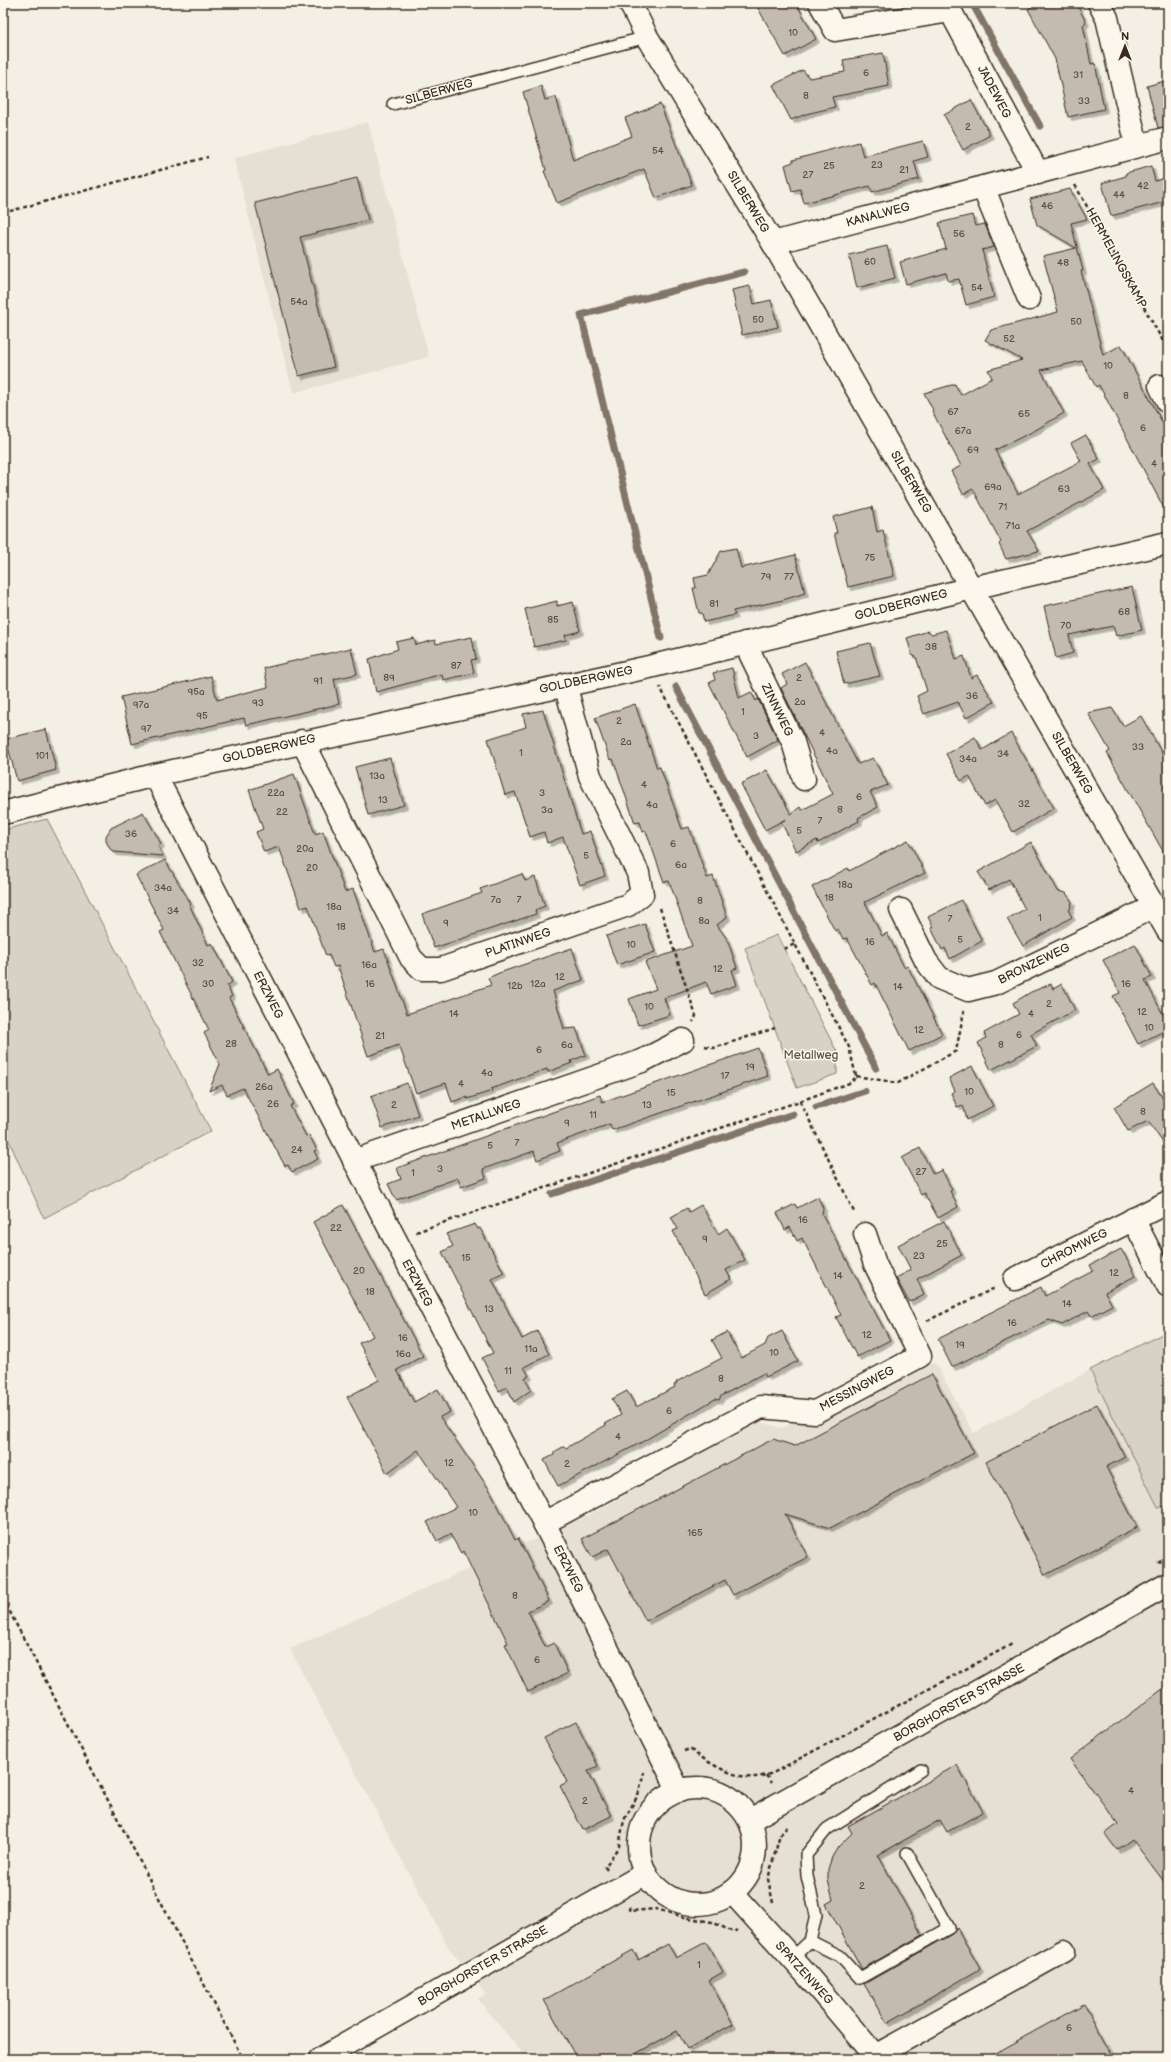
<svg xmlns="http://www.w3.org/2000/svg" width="1171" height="2062" viewBox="0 0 1171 2062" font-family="'Balsamiq Sans',sans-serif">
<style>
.built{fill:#e5dfd4}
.green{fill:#d8d1c6;stroke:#8a7e72}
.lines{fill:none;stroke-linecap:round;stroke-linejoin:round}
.stream{stroke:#817468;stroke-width:7}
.building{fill:#c3bbb0;stroke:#3b2a1e;filter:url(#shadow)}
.service-casing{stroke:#3b2a1e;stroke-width:14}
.minor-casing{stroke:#3b2a1e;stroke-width:25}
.tertiary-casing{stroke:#3b2a1e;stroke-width:25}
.secondary-casing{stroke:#3b2a1e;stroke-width:25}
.path{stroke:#3b2a1e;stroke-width:2.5;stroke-dasharray:4 3;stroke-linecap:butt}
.service{stroke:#fbf7ec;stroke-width:11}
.minor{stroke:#fbf7ec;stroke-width:22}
.tertiary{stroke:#fbf7ec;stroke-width:22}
.secondary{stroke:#fbf7ec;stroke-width:22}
.labels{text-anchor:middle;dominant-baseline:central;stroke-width:3;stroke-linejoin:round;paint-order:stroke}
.number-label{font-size:10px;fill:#5d4e42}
.street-label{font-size:12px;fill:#3b2a1e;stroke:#fbf7ec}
.park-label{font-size:12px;fill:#625448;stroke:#fbf7ec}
</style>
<defs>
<filter id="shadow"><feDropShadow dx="3.5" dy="3.5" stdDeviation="0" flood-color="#0004"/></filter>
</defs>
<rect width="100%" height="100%" fill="#f3efe4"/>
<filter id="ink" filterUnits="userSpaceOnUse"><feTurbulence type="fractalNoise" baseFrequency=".025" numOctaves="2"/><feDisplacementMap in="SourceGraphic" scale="8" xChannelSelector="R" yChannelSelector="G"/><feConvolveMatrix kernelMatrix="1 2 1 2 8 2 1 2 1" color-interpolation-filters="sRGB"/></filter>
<g filter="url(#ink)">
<!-- built -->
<g class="built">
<path d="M368,122L429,357L293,393L234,158Z"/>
<path d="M1168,1333V2059H527L478,1999L486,1994L448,1947L290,1649L593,1513L756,1421L782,1428L931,1361L932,1364L935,1363L974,1433L1090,1370L1092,1373Z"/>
</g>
<!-- green -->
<g class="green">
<path d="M47,819L211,1131L44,1218L3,1128V830Z"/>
<path d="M777,935L837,1052V1074L797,1088L745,948Z"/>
<path d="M1168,1331V1506L1158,1507L1090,1370Z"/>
</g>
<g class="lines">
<!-- stream -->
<g class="stream">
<path d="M972,3L1040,126"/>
<path d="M661,638L581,315L744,272"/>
<path d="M676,687L876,1068"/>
<path d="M816,1107L865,1091"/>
<path d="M552,1194L793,1114"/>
</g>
</g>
<!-- building -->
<g class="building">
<path d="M755,3H796L816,39L785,56Z"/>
<path d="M1038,3H1076L1086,22L1083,25L1091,64L1095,63L1104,109L1068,117L1055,59L1028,9Z"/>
<path d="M883,53L889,86L832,97L835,107L806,114L791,120L773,85L803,70L809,78L845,72L843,60Z"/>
<path d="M1168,80V126L1158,128L1147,86Z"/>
<path d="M541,86L545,100L556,97L573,160L632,136L625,118L660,104L692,185L656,198L644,169L557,203L544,171L546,170L523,92Z"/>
<path d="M971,100L990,135L963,150L944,115Z"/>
<path d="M923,141L928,157L914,161L919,179L872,192L870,186L804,203L800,189L792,191L785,165L793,162V160L859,142L863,156Z"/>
<path d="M1151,166L1155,181L1168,177V201L1111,216L1102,183L1126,176V173Z"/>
<path d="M357,178L368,220L300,237L334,367L299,376L255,203Z"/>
<path d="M1070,189L1087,219L1071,223L1083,271H1081L1103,355L1121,345L1168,433V516L1099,385L1096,387L1082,361L1041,370L1064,413L1034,431L995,450L1018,494L1081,461L1071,443L1086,435L1099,459L1090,464L1104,490L1027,531L1039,551L1006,559L999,544L1001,542L973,489L963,494L951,471L961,466L932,411L933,410L924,393L955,384L961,395L992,378L988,370L1022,360L985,340L991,330L1058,312L1043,256L1076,248L1037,225L1030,199Z"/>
<path d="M972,215L975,226L985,224L994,247L982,250L994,297L966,305L959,279L948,281L946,273L906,284L900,262L946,249L939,223Z"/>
<path d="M887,246L895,278L857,288L849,255Z"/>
<path d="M750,286L754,304L771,300L778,327L742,335L732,290Z"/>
<path d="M872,507L877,532L883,530L894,576L848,587L834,533H837L833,517Z"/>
<path d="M736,548L741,568L795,555L805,593L783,600L733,611L735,615L704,622L702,613H699L693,588H696L694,578L708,575L721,551Z"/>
<path d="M1132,587L1142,630L1116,636L1113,626L1069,635L1073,653L1056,658L1044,606Z"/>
<path d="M557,601V606L573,602L580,631L565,635L566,640L534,647L525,609Z"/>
<path d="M946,630L956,659L964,656L971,678L977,675L994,702L966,718L958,702L924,714L917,696L927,691L916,657L912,655L907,638L928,631L932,634Z"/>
<path d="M472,637L476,659L471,660L474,673L443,680L442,674L376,692L369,659L398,649L396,642L414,638L416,645L435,640L436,644Z"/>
<path d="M870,643L880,676L844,684L836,651Z"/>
<path d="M351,648L357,674L334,679L339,704L246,725L244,718L132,744L121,697L211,676L217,700L268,687L264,668Z"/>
<path d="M805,662L858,764L873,758L888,785L870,792L878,807L858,818L859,821L838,832L818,843L817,840L796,851L781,822L786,819L765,830L741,784L767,770L791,814L800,807L802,810L833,794L781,688L787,684L782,674Z"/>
<path d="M732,668L739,698L751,692L756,701L758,699L778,740L747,757L709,683L715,680L713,673Z"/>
<path d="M635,704L657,768L660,767L682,829L689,827L707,878L713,876L727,917L717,925L727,939L737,968L732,970L737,985L711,994L706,982L664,998L670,1015L638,1025L629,999L656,989L645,962L692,946L669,881L664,882L646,831L643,832L640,822L635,823L613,759L610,760L595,718Z"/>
<path d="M1112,708L1123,726L1141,716L1168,764V860L1107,753L1110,751L1088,713Z"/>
<path d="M543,710L581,834L590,831L605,876L580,885L563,837L547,843L544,832L530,837L515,792L505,795L488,739L526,727L523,714Z"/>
<path d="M46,729L56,770L17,781L6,739Z"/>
<path d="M1011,733L1054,808L1013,832L995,800L985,806L969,776L961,781L946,754L975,737L982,750Z"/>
<path d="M390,758L404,805L368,815L355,767Z"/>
<path d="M294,774L315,834L323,831L345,892L353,889L375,952L384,949L407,1014L491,985L488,978L499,973L572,948L583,980L553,991L564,1029L576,1028L586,1055L571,1061L572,1063L548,1072L547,1069L491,1089L492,1091L467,1099V1097L452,1102L446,1083L416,1093L399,1045L368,1056L338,966L334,967L329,955L326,956L308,906L301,908L279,847L264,852L256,832L263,829L249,790Z"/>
<path d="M143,812L158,838L161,844L158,846L163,856L114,852L110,849L106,841V836L111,828Z"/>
<path d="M908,840L925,873L865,902L882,936L887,933L904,967L907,965L942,1034L909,1051L875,983L872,985L847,938L843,939L838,929L835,931L812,887L848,868L849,871Z"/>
<path d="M1031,842L1058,891L1066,893L1072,902L1069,912L1072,917L1023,946L1007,919L1025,909L1009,879L989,890L978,872Z"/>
<path d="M165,860L191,904H189L208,945L212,943L232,982L227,986L232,996L229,998L268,1074L277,1069L294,1104L290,1106L306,1136L309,1135L317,1150L314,1151L318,1159L292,1172L288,1165L285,1166L243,1088L227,1095L222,1085L209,1091L220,1064L204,1033L209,1030L160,932L164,930L136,875Z"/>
<path d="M522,874L525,881L535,877L545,906L535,910L536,914L434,948L422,914L482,893L480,889Z"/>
<path d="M961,900L982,941L950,959L945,948L942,950L931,928L933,927L928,917Z"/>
<path d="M645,924L655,952L617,965L606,936Z"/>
<path d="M1135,944L1152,977L1145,980L1168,1024V1029L1138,1044L1113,996L1120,993L1103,960Z"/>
<path d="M1051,984L1053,989L1062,984L1075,1010L1031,1034L1037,1046L991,1070L978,1043L986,1038L984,1033L1019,1014L1013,1003L1031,992Z"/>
<path d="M758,1048L768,1076L612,1130L610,1124L557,1143L560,1151L537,1160L534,1151L509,1160L483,1169L486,1178L461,1187L458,1178L396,1200L388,1184L401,1179L397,1168L600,1095L602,1102Z"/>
<path d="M972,1066L993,1106L967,1120L963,1105L957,1107L951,1093L955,1091L949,1078Z"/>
<path d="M407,1083L418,1115L382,1128L371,1096Z"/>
<path d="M1153,1083L1168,1107V1150L1148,1121L1128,1131L1114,1107Z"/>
<path d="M920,1148L933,1174L942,1170L952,1190L950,1191L958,1207L938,1218L924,1193L921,1195L902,1158Z"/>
<path d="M818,1197L823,1208L822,1214L890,1340L857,1357L836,1317L841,1315L802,1238L797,1241L790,1227L785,1230L777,1213L795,1204L797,1208Z"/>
<path d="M343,1205L423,1356L397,1370L414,1402L438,1389L450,1412L440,1417L491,1492L515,1540L518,1538L549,1601L528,1611L545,1647L554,1643L568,1673L528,1692L505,1644L508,1643L463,1551L461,1553L450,1534L437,1541L427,1522L456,1507L418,1450L387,1473L347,1397L379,1380L359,1343L373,1336L313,1222Z"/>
<path d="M701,1205L718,1234L727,1228L745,1260L726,1270L731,1279L705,1294L673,1231L678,1229L671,1217L687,1208L689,1212Z"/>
<path d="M944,1221L962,1255L917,1279L924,1294L909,1302L896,1278L911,1270L898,1245Z"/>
<path d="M475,1224L478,1229L480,1228L504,1273L492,1279L522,1339L537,1331L549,1354L524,1367L529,1376L525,1378L531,1390L514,1402L507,1387L499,1391L482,1358L493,1353L442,1252L453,1246L446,1234Z"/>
<path d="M1121,1249L1133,1269L1132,1270L1135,1276L1105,1292L1112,1305L1091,1316L1088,1311L1062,1325L1049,1320L952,1367L938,1339L1041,1287L1045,1296L1093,1271L1090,1265Z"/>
<path d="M782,1331L798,1361L766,1377L764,1373L721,1396L719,1400L715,1399L642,1442L558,1486L544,1460L554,1455V1452L563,1447L566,1448L594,1432L606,1425L605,1424L621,1415L612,1399L627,1391L636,1407L675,1387L674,1385L677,1383L676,1382L722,1358L712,1340L727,1332L741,1358L765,1345L768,1338Z"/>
<path d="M932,1374L974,1453L830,1528L785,1514L808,1557L733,1595L725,1580L646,1621L608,1549L592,1557L582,1539L773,1439L795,1446Z"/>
<path d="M1097,1404L1125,1457L1106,1467L1137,1527L1045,1575L986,1462Z"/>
<path d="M1168,1685V1887L1132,1839L1117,1850L1105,1834L1118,1824L1070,1759Z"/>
<path d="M576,1722L598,1766L588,1771L611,1816L583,1830L560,1786L567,1782L544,1738Z"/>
<path d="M957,1765L983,1812L947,1832L940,1820L878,1855L922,1935L862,1969L826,1904L833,1900L828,1880V1869L832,1857L838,1847L852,1833L848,1826Z"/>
<path d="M957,1928L980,1969L887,2023L864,1984L952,1934Z"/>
<path d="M706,1942L723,1972L709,1980L733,2024L687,2049L677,2031L626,2059H577L544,2000L633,1950L638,1960L668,1944L676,1958Z"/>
<path d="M1084,2004L1115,2059H984Z"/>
</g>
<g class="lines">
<!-- service casing -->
<g class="service-casing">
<g id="service">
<path d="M393,104L647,37"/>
<path d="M810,1941L840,1956L860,1978L949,1928L907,1853"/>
<path d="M792,1958L810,1941L816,1915L807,1876L806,1855L827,1829L921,1770"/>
</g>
</g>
<!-- minor casing -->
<g class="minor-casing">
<g id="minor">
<path d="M820,3L835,30L950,11"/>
<path d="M946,3L1038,173"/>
<path d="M1099,3L1107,18L1137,146"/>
<path d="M983,187L1029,299"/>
<path d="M773,243L1168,138"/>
<path d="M1160,386L1168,402"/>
<path d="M745,643L793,742L804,779"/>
<path d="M302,741L411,958L422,969H441L628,905L642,894L638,873L590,776L565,684"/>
<path d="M155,775L395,1239L544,1523L679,1791"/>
<path d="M3,813L155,775L649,667L972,588L1168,543"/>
<path d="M901,910L926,961L939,978L968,990L996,983L1153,907"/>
<path d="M354,1161L642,1061L683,1040"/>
<path d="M1133,1219L1168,1286"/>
<path d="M1015,1279L1168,1202"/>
<path d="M544,1523L761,1407L815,1412L920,1356L875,1264L865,1234"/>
<path d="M732,1892L806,1974L878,2059"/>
<path d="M875,2056L1064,1951"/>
</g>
</g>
<!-- tertiary casing -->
<g class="tertiary-casing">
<path id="tertiary" d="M630,3L647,37L773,243L1168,931"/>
</g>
<!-- secondary casing -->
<g class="secondary-casing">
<g id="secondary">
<circle cx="697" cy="1846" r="58"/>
<path d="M750,1820L1168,1584"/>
<path d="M320,2059L646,1873"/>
</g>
</g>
<!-- path -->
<g class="path">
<path d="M1075,185L1168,350"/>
<path d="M3,213L208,157"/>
<path d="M660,908L696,1016L693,1022"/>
<path d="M784,949L795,944"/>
<path d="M705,1046L714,1048L775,1028"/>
<path d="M856,1076L898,1083L956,1051L964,1011"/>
<path d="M800,1101L855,1214"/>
<path d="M416,1232L800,1101L852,1082L856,1076L849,1047L660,687"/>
<path d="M927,1321L995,1288"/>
<path d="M1158,1563L1168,1557"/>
<path d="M3,1599L243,2059"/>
<path d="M684,1751L690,1749C705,1761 734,1779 754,1777C760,1777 767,1775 773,1773L1014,1643"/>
<path d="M766,1775L771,1783"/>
<path d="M607,1870L605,1867L619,1846L624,1820L638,1795L644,1772"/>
<path d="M773,1903L768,1879L780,1835L789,1825"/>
<path d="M629,1907L631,1911L656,1909L684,1917L712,1922L733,1932L737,1930"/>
</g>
<!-- service -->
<use href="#service" class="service"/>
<!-- minor -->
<use href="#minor" class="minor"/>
<!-- tertiary -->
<use href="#tertiary" class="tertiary"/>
<!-- secondary -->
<use href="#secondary" class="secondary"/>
</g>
</g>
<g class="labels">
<!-- number labels -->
<g class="number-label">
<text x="793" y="33">10</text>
<text x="866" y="73">6</text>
<text x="1078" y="75">31</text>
<text x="806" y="96">8</text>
<text x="1084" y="101">33</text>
<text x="968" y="127">2</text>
<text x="658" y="151">54</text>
<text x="877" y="165">23</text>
<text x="829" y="166">25</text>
<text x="904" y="170">21</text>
<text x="808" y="175">27</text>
<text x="1143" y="186">42</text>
<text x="1119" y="195">44</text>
<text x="1047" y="206">46</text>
<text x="959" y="234">56</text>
<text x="870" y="262">60</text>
<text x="1063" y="263">48</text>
<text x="977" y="288">54</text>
<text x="299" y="302">54a</text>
<text x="758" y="320">50</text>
<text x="1076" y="322">50</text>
<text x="1009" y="339">52</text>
<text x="1108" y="366">10</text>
<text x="1126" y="396">8</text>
<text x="953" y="412">67</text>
<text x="1024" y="414">65</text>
<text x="1143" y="428">6</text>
<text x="963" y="431">67a</text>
<text x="973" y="450">69</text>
<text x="1154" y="464">4</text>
<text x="993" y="487">69a</text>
<text x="1064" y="489">63</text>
<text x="1003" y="507">71</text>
<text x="1013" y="526">71a</text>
<text x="870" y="558">75</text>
<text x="766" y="577">79</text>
<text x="789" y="577">77</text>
<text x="714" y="604">81</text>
<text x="1124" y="612">68</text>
<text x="553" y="620">85</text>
<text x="1066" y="626">70</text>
<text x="931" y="647">38</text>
<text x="456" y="666">87</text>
<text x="389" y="678">89</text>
<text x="799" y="678">2</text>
<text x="318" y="681">91</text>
<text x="196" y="692">95a</text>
<text x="972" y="696">36</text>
<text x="800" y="702">2a</text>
<text x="258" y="703">93</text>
<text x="141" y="705">97a</text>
<text x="743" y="712">1</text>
<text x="202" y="716">95</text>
<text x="619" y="721">2</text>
<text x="146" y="729">97</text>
<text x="822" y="733">4</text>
<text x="756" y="736">3</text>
<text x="626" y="742">2a</text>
<text x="1138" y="747">33</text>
<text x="832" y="751">4a</text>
<text x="521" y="753">1</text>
<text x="1003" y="754">34</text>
<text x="42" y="756">101</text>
<text x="968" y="759">34a</text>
<text x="377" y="776">13a</text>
<text x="644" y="785">4</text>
<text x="276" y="793">22a</text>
<text x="542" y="793">3</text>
<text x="859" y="797">6</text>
<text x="383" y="800">13</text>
<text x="1024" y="804">32</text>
<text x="652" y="805">4a</text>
<text x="547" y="810">3a</text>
<text x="840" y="810">8</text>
<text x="282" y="812">22</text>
<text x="820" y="821">7</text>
<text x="799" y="831">5</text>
<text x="131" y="834">36</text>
<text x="673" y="844">6</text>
<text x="305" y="849">20a</text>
<text x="586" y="856">5</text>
<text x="681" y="865">6a</text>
<text x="312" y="868">20</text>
<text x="845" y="885">18a</text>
<text x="163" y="888">34a</text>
<text x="829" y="898">18</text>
<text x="496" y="900">7a</text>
<text x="519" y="900">7</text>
<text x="700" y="901">8</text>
<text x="334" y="907">18a</text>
<text x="173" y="911">34</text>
<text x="1040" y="918">1</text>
<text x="950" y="919">7</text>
<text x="704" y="921">8a</text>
<text x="446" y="923">9</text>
<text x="341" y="927">18</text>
<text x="960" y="940">5</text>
<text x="870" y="942">16</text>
<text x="631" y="945">10</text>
<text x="198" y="963">32</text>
<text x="369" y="965">16a</text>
<text x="718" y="969">12</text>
<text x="560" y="977">12</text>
<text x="208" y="984">30</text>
<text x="370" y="984">16</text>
<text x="538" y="984">12a</text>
<text x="1126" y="984">16</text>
<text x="515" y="986">12b</text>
<text x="898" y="987">14</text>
<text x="1049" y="1004">2</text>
<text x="649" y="1007">10</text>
<text x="1142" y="1012">12</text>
<text x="454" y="1014">14</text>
<text x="1031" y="1014">4</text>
<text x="1149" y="1028">10</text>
<text x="919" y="1030">12</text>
<text x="1019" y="1035">6</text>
<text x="380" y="1036">21</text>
<text x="231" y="1044">28</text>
<text x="567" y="1045">6a</text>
<text x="1001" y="1045">8</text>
<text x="539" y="1050">6</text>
<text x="750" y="1067">19</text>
<text x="487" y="1073">4a</text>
<text x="725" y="1076">17</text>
<text x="461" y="1084">4</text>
<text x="264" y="1087">26a</text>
<text x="969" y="1092">10</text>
<text x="671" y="1093">15</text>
<text x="273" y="1104">26</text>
<text x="394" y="1105">2</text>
<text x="647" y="1105">13</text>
<text x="1143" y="1112">8</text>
<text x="593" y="1115">11</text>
<text x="567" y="1123">9</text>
<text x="517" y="1143">7</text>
<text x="490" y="1146">5</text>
<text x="297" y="1150">24</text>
<text x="440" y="1169">3</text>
<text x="921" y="1172">27</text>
<text x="413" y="1173">1</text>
<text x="803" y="1220">16</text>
<text x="336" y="1228">22</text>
<text x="705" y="1239">9</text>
<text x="942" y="1244">25</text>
<text x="919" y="1256">23</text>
<text x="466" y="1258">15</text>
<text x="359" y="1271">20</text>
<text x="1114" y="1273">12</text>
<text x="838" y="1276">14</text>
<text x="370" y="1292">18</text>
<text x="1067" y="1304">14</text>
<text x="489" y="1309">13</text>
<text x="1012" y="1323">16</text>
<text x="867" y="1335">12</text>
<text x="403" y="1338">16</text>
<text x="960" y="1345">19</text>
<text x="531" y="1349">11a</text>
<text x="774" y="1353">10</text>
<text x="403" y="1354">16a</text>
<text x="508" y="1371">11</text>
<text x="721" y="1379">8</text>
<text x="669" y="1411">6</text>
<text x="618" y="1437">4</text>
<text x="449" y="1463">12</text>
<text x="567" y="1464">2</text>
<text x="473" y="1513">10</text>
<text x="695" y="1533">165</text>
<text x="515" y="1596">8</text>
<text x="537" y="1660">6</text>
<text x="1131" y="1791">4</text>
<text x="585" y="1801">2</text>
<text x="862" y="1886">2</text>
<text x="699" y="1965">1</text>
<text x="1069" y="2028">6</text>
</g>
<!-- street labels -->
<g class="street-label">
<text transform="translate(439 92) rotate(-15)">SILBERWEG</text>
<text transform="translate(994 92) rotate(62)">JADEWEG</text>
<text transform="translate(748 202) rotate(59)">SILBERWEG</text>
<text transform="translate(878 215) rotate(-15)">KANALWEG</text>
<text transform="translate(1116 258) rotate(61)">HERMELINGSKAMP</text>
<text transform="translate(911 482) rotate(60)">SILBERWEG</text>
<text transform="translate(901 605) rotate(-14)">GOLDBERGWEG</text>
<text transform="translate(586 680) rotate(-12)">GOLDBERGWEG</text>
<text transform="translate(777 710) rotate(64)">ZINNWEG</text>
<text transform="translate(269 749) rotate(-13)">GOLDBERGWEG</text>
<text transform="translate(1072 763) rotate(60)">SILBERWEG</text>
<text transform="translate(518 943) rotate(-19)">PLATINWEG</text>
<text transform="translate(1034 964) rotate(-26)">BRONZEWEG</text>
<text transform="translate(268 995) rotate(63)">ERZWEG</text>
<text transform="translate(486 1115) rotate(-19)">METALLWEG</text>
<text transform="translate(1074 1249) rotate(-27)">CHROMWEG</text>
<text transform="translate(417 1283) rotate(62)">ERZWEG</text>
<text transform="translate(857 1389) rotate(-28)">MESSINGWEG</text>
<text transform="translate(568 1569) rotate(63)">ERZWEG</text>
<text transform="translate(959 1703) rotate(-29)">BORGHORSTER STRASSE</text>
<text transform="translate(483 1966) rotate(-30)">BORGHORSTER STRASSE</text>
<text transform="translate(804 1973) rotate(48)">SPATZENWEG</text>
</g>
<!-- park labels -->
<g class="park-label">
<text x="811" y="1055">Metallweg</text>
</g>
</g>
<!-- margin -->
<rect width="1171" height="2062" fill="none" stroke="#fbf7ec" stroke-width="16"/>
<rect x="8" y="8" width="1155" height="2046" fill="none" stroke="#3b2a1e" stroke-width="1.5" filter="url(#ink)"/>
<!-- north arrow -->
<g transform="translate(1125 46)" stroke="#fbf7ec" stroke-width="3" paint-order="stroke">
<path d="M0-3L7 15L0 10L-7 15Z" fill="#3b2a1e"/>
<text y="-6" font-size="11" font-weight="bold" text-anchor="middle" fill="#3b2a1e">N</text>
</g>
</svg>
